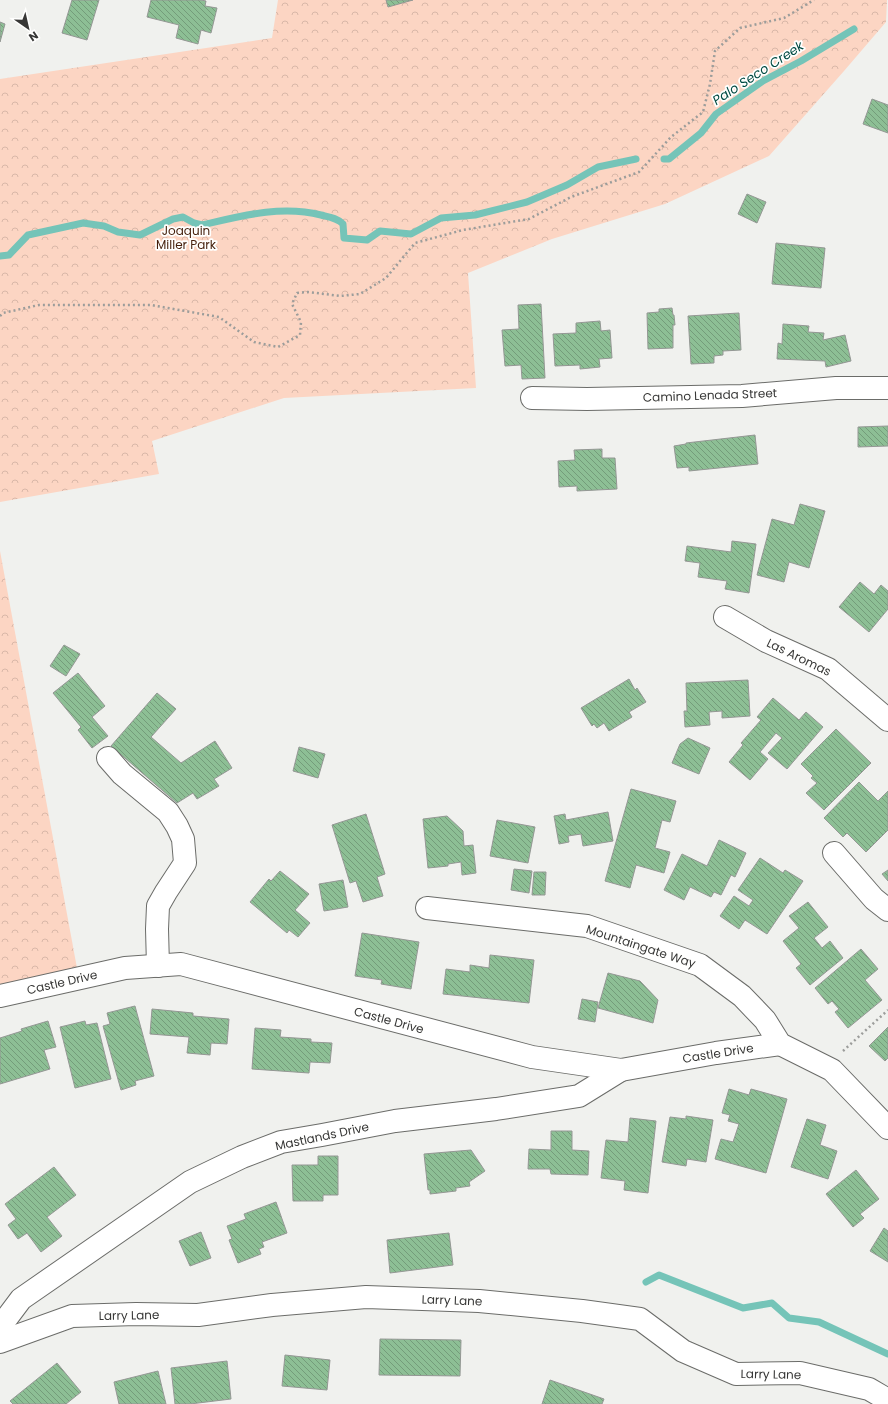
<svg xmlns="http://www.w3.org/2000/svg" width="888" height="1404" viewBox="0 0 888 1404" font-family="Poppins,sans-serif">
<style>
.park{fill:url(#park-crowns)}
.lines{fill:none;stroke-linecap:round;stroke-linejoin:round}
.stream{stroke:#75c4b8;stroke-width:7}
.building{fill:url(#building-back-hatch);stroke:#949794}
.minor-casing{stroke:#6b6c69;stroke-width:24}
.path{stroke:#9c9d9b;stroke-width:2.5;stroke-dasharray:2 3;stroke-linecap:butt}
.minor{stroke:#fff;stroke-width:22}
.labels{text-anchor:middle;dominant-baseline:central;stroke-width:3.5;stroke-linejoin:round;paint-order:stroke}
.park-label{font-size:12px;fill:#441e0a;stroke:#fffffe}
.street-label{font-size:12px;fill:#373736;stroke:#fffffe}
.water-label{font-size:13px;font-style:italic;fill:#004a42;stroke:#fffffe}
</style>
<defs>
<pattern id="park-crowns" width="20" height="18" patternUnits="userSpaceOnUse"><rect width="20" height="18" fill="#fcd5c3"/><path d="M2 6a3 3 0 1 1 6 0M12 15a3 3 0 1 1 6 0" fill="none" stroke="#d9b7a8"/></pattern>
<pattern id="building-back-hatch" width="6" height="6" patternUnits="userSpaceOnUse"><rect width="6" height="6" fill="#8dbf95"/><path d="M-1 5l2 2M0 0l6 6M5-1l2 2" fill="none" stroke="#749c7a"/></pattern>
</defs>
<rect width="100%" height="100%" fill="#f0f1ee"/>
<!-- park -->
<g class="park">
<path d="M278,0H887L886,22L844,71L769,156L665,204L552,239L468,273L476,388L284,398L152,441L159,474L0,502V79L272,38Z"/>
<path d="M0,551L79,979L0,996Z"/>
</g>
<g class="lines">
<!-- stream -->
<g class="stream">
<path d="M664,159H669L701,133L716,114L763,81L801,61L854,29"/>
<path d="M0,256L9,255L28,235L83,223L104,226L118,232L140,235L173,219L183,217L194,223L202,225C241,216 281,205 321,215C329,217 337,218 343,224L344,238L367,240L380,231L411,234L441,218L475,215L527,202L567,185L598,167L636,159"/>
<path d="M646,1282L659,1275L743,1308L772,1303L789,1318L819,1322L888,1354"/>
</g>
</g>
<!-- building -->
<g class="building">
<path d="M72,0H99L87,40L62,33Z"/>
<path d="M151,0H201L206,1L205,6L217,8L211,33L201,30L198,44L176,38L179,25L147,17Z"/>
<path d="M386,0H413L388,7Z"/>
<path d="M0,22L5,24L0,42Z"/>
<path d="M872,99L888,105V133L863,124Z"/>
<path d="M747,194L766,202L757,223L738,214Z"/>
<path d="M776,243L825,248L821,288L772,284Z"/>
<path d="M541,304L545,378L522,379L521,365L505,366L502,330L519,329L518,305Z"/>
<path d="M672,308L673,315H674L675,325H673V348L648,349L647,313L659,312V309Z"/>
<path d="M739,313L741,350L723,351V355L714,356V363L691,364L688,316Z"/>
<path d="M600,321L601,331L610,330L612,358L599,359L600,367L580,369V365L555,366L553,334L576,333V323Z"/>
<path d="M783,324L809,326L808,332L824,333L823,340L845,335L851,361L826,367L825,361L777,359L778,343L782,344Z"/>
<path d="M888,426V446L858,447V427Z"/>
<path d="M755,435L758,464L689,471V467L677,468L674,446L686,444V443Z"/>
<path d="M602,449V458H615L617,489L577,491V486L559,487L558,461L575,460L574,450Z"/>
<path d="M800,504L825,511L809,568L789,562L784,582L757,575L772,519L794,525Z"/>
<path d="M732,541L756,544L749,593L725,589L727,581L698,577L700,563L685,561L687,546L731,552Z"/>
<path d="M860,582L874,594L881,585L888,591V609L869,632L839,607Z"/>
<path d="M64,645L80,654L66,676L50,666Z"/>
<path d="M78,673L105,706L92,717L108,736L92,748L78,730L81,727L53,693Z"/>
<path d="M629,679L635,690L637,688L646,702L629,712L632,717L609,731L604,723L597,728L594,724L592,726L581,708Z"/>
<path d="M748,680L750,716L722,718V711L709,712L710,725L685,727L684,711H687L686,683Z"/>
<path d="M157,693L176,709L151,737L181,763L215,741L232,768L214,779L219,786L197,799L193,793L177,803L111,746Z"/>
<path d="M773,698L799,720L806,712L823,727L787,769L768,753L782,738L776,733L760,752L768,759L750,780L729,762L743,745L741,743L761,720L757,717Z"/>
<path d="M836,729L871,763L824,810L806,793L817,783L811,778L813,776L801,764Z"/>
<path d="M688,738L710,748L699,774L672,763L680,744Z"/>
<path d="M299,747L325,754L318,778L293,771Z"/>
<path d="M859,782L878,801L888,791V830L866,852L847,833L843,837L824,818Z"/>
<path d="M631,789L676,801L670,822L662,820L655,848L670,852L664,873L636,865L630,888L605,881Z"/>
<path d="M608,812L613,841L583,846L581,834L568,836L569,842L559,844L554,816L565,814L566,820Z"/>
<path d="M366,814L385,874L377,877L383,896L363,902L356,881L350,883L332,825Z"/>
<path d="M447,816L463,831L464,846L473,845L476,873L462,875L461,862L448,864V866L428,868L423,819Z"/>
<path d="M497,820L535,827L528,863L490,856Z"/>
<path d="M719,840L746,853L735,877L731,875L721,895L714,892L711,897L690,887L684,900L664,890L682,854L707,866Z"/>
<path d="M760,858L783,873L785,870L803,881L767,934L745,920L739,929L720,916L734,896L749,906L753,900L738,890Z"/>
<path d="M514,869L532,871L529,893L511,890Z"/>
<path d="M888,870V881L882,874Z"/>
<path d="M280,871L309,894L295,910L310,923L298,937L289,930L287,933L250,902L269,879L271,881Z"/>
<path d="M534,872H546L545,895H532Z"/>
<path d="M343,880L348,907L324,911L319,884Z"/>
<path d="M808,902L828,927L814,938L822,948L830,941L843,958L810,985L796,968L801,964L783,941L799,928L789,916Z"/>
<path d="M362,933L419,942L411,989L381,984L382,980L355,976Z"/>
<path d="M861,949L878,969L865,980L882,1000L848,1028L835,1012L839,1009L832,1001L828,1004L815,988Z"/>
<path d="M490,955L534,960L529,1003L443,994L446,969L470,972V965L489,968Z"/>
<path d="M608,973L640,981L658,1000L653,1023L598,1008Z"/>
<path d="M582,999L598,1002L595,1022L578,1019Z"/>
<path d="M135,1006L154,1076L135,1081L136,1085L121,1090L103,1026L110,1024L107,1013Z"/>
<path d="M152,1009L193,1013V1016L229,1019L227,1044L211,1043L210,1055L187,1053L189,1037L150,1034Z"/>
<path d="M48,1021L56,1047L44,1050L50,1069L0,1084V1038L22,1031L21,1029Z"/>
<path d="M85,1021L86,1025L97,1023L111,1079L75,1088L60,1027Z"/>
<path d="M888,1027V1058L885,1061L869,1046Z"/>
<path d="M255,1028L281,1030L280,1037L311,1039V1042L332,1043L330,1063L310,1062L309,1073L252,1069Z"/>
<path d="M729,1089L749,1095L751,1089L787,1099L766,1173L715,1159L721,1139L733,1142L739,1124L728,1121L730,1115L722,1113Z"/>
<path d="M686,1116L713,1120L706,1162L687,1159L686,1166L662,1162L670,1117L686,1119Z"/>
<path d="M630,1118L656,1121L648,1193L624,1190L625,1181L601,1178L606,1140L628,1142Z"/>
<path d="M807,1119L826,1125L820,1145L837,1151L828,1179L791,1167Z"/>
<path d="M551,1131H572V1150L589,1151L588,1175L551,1174L550,1169H528L529,1149L551,1150Z"/>
<path d="M471,1150L485,1171L469,1182L470,1186L456,1188V1191L430,1194V1190H428L424,1154Z"/>
<path d="M318,1156H338V1195H323V1201H293L292,1165H318Z"/>
<path d="M54,1167L76,1195L47,1217L62,1236L41,1252L27,1233L18,1239L8,1225L16,1219L5,1204Z"/>
<path d="M856,1170L879,1199L860,1214L864,1218L853,1227L826,1194Z"/>
<path d="M276,1202L287,1233L262,1242L264,1247L259,1249L261,1254L238,1263L229,1240L232,1239L227,1226L246,1219L244,1214Z"/>
<path d="M884,1228L888,1231V1262L870,1251Z"/>
<path d="M201,1232L211,1258L190,1266L179,1241Z"/>
<path d="M449,1233L453,1265L390,1273L387,1240Z"/>
<path d="M380,1339L461,1340L460,1376L379,1375Z"/>
<path d="M285,1355L330,1360L327,1390L282,1386Z"/>
<path d="M227,1361L231,1399L190,1404H175L171,1368Z"/>
<path d="M57,1363L81,1392L66,1404H13L10,1401Z"/>
<path d="M158,1371L166,1404H119L114,1382Z"/>
<path d="M550,1380L604,1399L602,1404H542Z"/>
</g>
<g class="lines">
<!-- minor casing -->
<g class="minor-casing">
<g id="minor">
<path d="M532,398L587,399L742,396L836,388H888"/>
<path d="M725,617L766,641L828,669L888,720"/>
<path d="M108,758L122,774L168,812L177,826L183,839L185,863L166,892L158,906L157,929L158,966"/>
<path d="M834,853L874,899L888,910"/>
<path d="M427,908L587,926L700,965L742,996L765,1020L780,1044L832,1070L888,1128"/>
<path d="M0,996L125,968L181,964L532,1057L621,1070L716,1053L780,1044"/>
<path d="M0,1327L21,1299L190,1182L242,1157L281,1142L322,1135L395,1121L496,1109L579,1096L621,1070"/>
<path d="M0,1342L72,1316L136,1314L198,1315L272,1305L366,1297L479,1301L582,1311L640,1319L683,1351L736,1374L800,1373L869,1389L888,1400"/>
</g>
</g>
<!-- path -->
<g class="path">
<path d="M0,316L3,313L39,305H151L219,317L254,342L278,347L300,335L301,322L292,304L297,293L308,292L340,296L360,294L386,278L415,243L463,230L529,219L571,197L639,172L671,137L703,112L710,84L715,51L740,28L784,18L814,0"/>
<path d="M843,1051L888,1010"/>
</g>
<!-- minor -->
<use href="#minor" class="minor"/>
</g>
<g class="labels">
<!-- park labels -->
<g class="park-label">
<text x="186" y="230">Joaquin<tspan x="186" dy="14">Miller Park</tspan></text>
</g>
<!-- street labels -->
<g class="street-label">
<text transform="translate(710 395) rotate(-2)">Camino Lenada Street</text>
<text transform="translate(799 657) rotate(26)">Las Aromas</text>
<text transform="translate(641 946) rotate(18)">Mountaingate Way</text>
<text transform="translate(62 982) rotate(-13)">Castle Drive</text>
<text transform="translate(389 1020) rotate(15)">Castle Drive</text>
<text transform="translate(718 1053) rotate(-9)">Castle Drive</text>
<text transform="translate(322 1136) rotate(-12)">Mastlands Drive</text>
<text transform="translate(452 1300) rotate(2)">Larry Lane</text>
<text transform="translate(129 1315) rotate(-1)">Larry Lane</text>
<text transform="translate(771 1374) rotate(1)">Larry Lane</text>
</g>
<!-- water labels -->
<g class="water-label">
<text transform="translate(758 73) rotate(-33)">Palo Seco Creek</text>
</g>
</g>
<!-- north arrow -->
<g transform="translate(28 28) rotate(146)" stroke="#fffffe" stroke-width="3" paint-order="stroke">
<path d="M0-3L7 15L0 10L-7 15Z" fill="#373736"/>
<text y="-6" font-size="11" font-weight="bold" text-anchor="middle" fill="#373736">N</text>
</g>
</svg>
